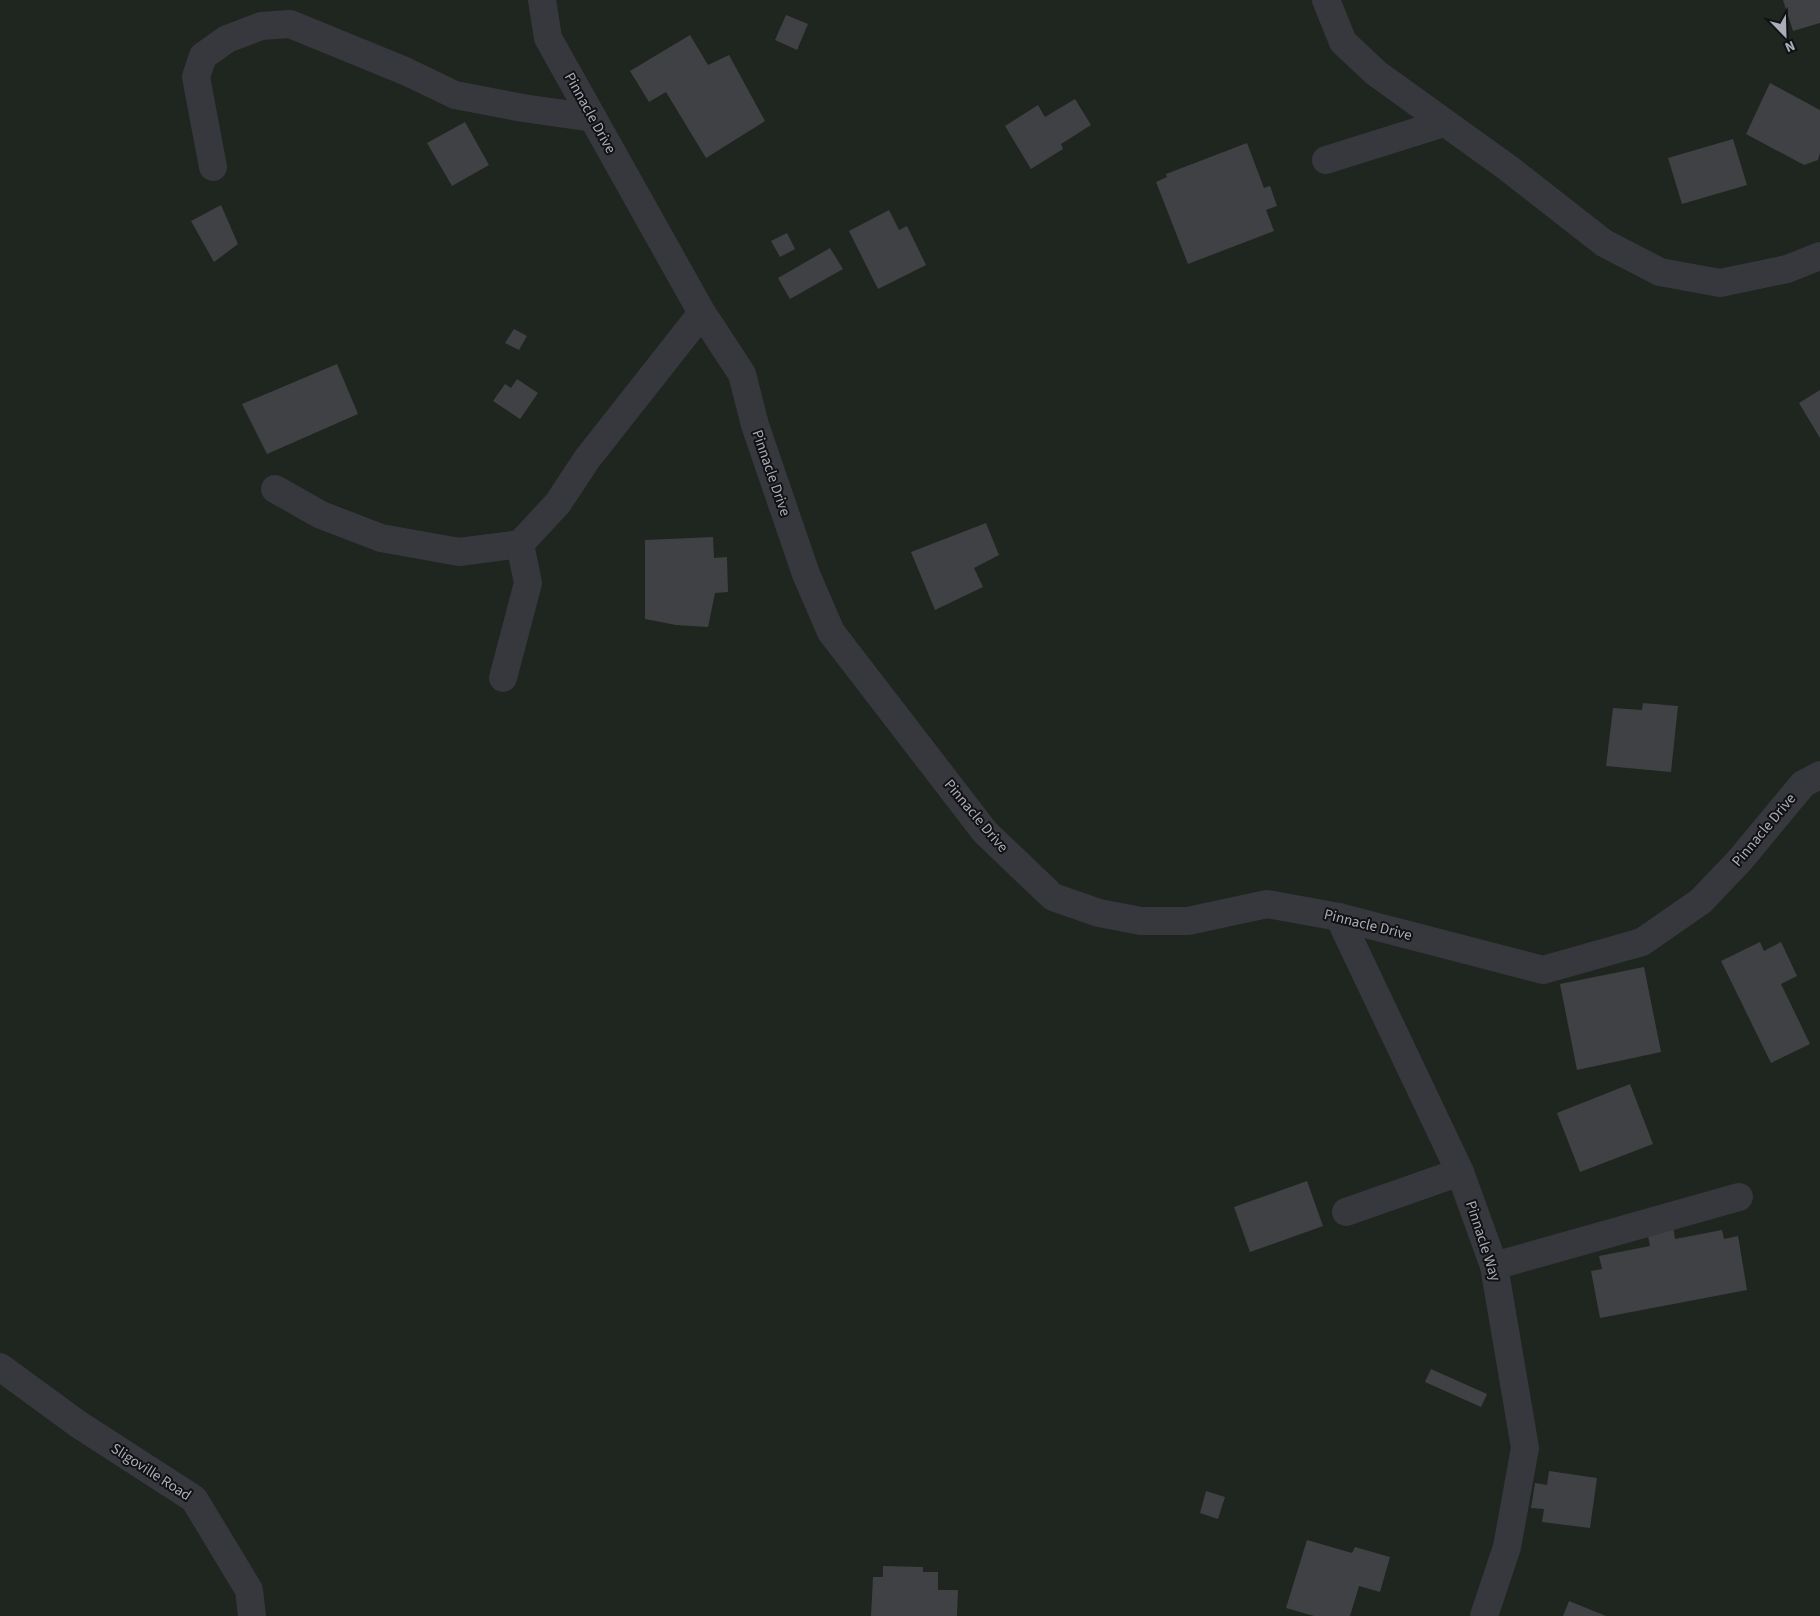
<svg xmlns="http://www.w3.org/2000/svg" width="1820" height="1616" viewBox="0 0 1820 1616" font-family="'Source Sans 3',sans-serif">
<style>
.green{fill:#1e261f}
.building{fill:#404145}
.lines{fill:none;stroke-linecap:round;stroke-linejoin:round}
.minor{stroke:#37383d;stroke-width:28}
.labels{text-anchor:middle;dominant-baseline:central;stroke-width:4;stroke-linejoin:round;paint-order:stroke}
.street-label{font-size:15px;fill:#a8adb8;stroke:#111113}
</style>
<rect width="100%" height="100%" fill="#161618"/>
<!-- green -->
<rect class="green" x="0" y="0" width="1820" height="1616"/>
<!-- building -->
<g class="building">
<path d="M1783,0H1820V23L1793,31Z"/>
<path d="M786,15L808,24L797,50L775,40Z"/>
<path d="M690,35L708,65L729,55L765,121L706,158L666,92L649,102L630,71Z"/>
<path d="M1770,83L1820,110V153L1818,160L1804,165L1746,134Z"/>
<path d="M1075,99L1091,125L1061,144L1063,149L1031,169L1005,126L1038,105L1045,117Z"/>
<path d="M465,122L489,165L452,186L427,143Z"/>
<path d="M1733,139L1747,185L1682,204L1668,158Z"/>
<path d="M1247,143L1264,188L1270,186L1277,206L1266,210L1274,231L1188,264L1156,182L1167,177L1166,174Z"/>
<path d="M221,205L238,244L214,262L191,221Z"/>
<path d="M889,210L899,230L907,226L926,265L878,289L849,231Z"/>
<path d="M787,233L795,249L780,257L771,241Z"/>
<path d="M830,248L843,269L790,299L778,278Z"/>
<path d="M514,329L527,336L519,350L505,343Z"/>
<path d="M337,364L358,414L267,454L242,404Z"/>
<path d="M517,379L538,393L520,419L493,401L505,384L511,388Z"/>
<path d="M1820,390V438L1799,403Z"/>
<path d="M986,523L999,555L974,568L983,587L935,610L911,552Z"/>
<path d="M713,537L714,558L727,557L728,592L715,593L708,627L676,625L645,619V540Z"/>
<path d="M1643,703L1678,706L1671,772L1606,766L1613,708L1642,710Z"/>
<path d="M1760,942L1764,951L1781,942L1797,976L1781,984L1810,1044L1771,1063L1721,961Z"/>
<path d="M1644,967L1661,1052L1577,1070L1560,984Z"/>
<path d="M1630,1084L1653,1144L1580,1172L1557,1113Z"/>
<path d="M1307,1181L1323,1226L1250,1252L1234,1207Z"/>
<path d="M1673,1226L1675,1239L1722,1230L1724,1239L1738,1236L1747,1290L1600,1318L1591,1271L1602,1269L1599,1256L1650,1246L1647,1231Z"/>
<path d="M1431,1369L1487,1394L1481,1407L1425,1382Z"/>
<path d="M1549,1471L1597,1478L1590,1528L1542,1522L1544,1509L1531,1508L1535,1483L1547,1485Z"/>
<path d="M1206,1491L1225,1497L1218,1519L1200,1513Z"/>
<path d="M1307,1540L1352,1553L1355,1547L1390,1557L1380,1592L1359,1586L1350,1616H1314L1286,1608Z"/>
<path d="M883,1566L923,1567V1572H938V1590H958L957,1616H871L873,1577H883Z"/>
<path d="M1569,1601L1606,1616H1563Z"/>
</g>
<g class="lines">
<!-- minor -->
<g class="minor">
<path d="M542,0L548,38L702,313L742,374L755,425L806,574L831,632L985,832L1053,897L1099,913L1141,921H1188L1267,904L1339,917L1543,970L1642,942L1701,901L1740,860L1803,784L1820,775"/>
<path d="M1326,0L1343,42L1376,73L1508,168L1604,243L1660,272L1720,283L1787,269L1820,256"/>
<path d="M1326,160L1444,123"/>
<path d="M213,167L196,77L203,56L227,39L261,26L290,24L405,71L455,95L523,108L593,118"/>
<path d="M275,489L321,515L381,538L459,552L520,544L558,503L587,459L702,313"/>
<path d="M503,678L528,583L520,544"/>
<path d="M1339,917L1460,1172L1494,1266L1525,1448L1507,1547L1484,1616"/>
<path d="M1346,1212L1460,1172"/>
<path d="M1494,1266L1739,1197"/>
<path d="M0,1367L78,1424L194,1499L249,1590L252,1616"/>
</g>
</g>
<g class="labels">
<!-- street labels -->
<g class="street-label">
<text transform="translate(590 113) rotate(61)">Pinnacle Drive</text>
<text transform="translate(771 473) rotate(71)">Pinnacle Drive</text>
<text transform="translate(976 816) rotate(50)">Pinnacle Drive</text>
<text transform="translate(1764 830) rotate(-50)">Pinnacle Drive</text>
<text transform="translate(1368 925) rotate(14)">Pinnacle Drive</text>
<text transform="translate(1483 1241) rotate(72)">Pinnacle Way</text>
<text transform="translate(151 1472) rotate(33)">Sligoville Road</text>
</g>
</g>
<!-- north arrow -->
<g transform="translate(1785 35) rotate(157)" stroke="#111113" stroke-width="4" paint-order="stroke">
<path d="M0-4L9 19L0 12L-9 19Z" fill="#a8adb8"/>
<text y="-8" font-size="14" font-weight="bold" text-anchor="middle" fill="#a8adb8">N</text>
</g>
</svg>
